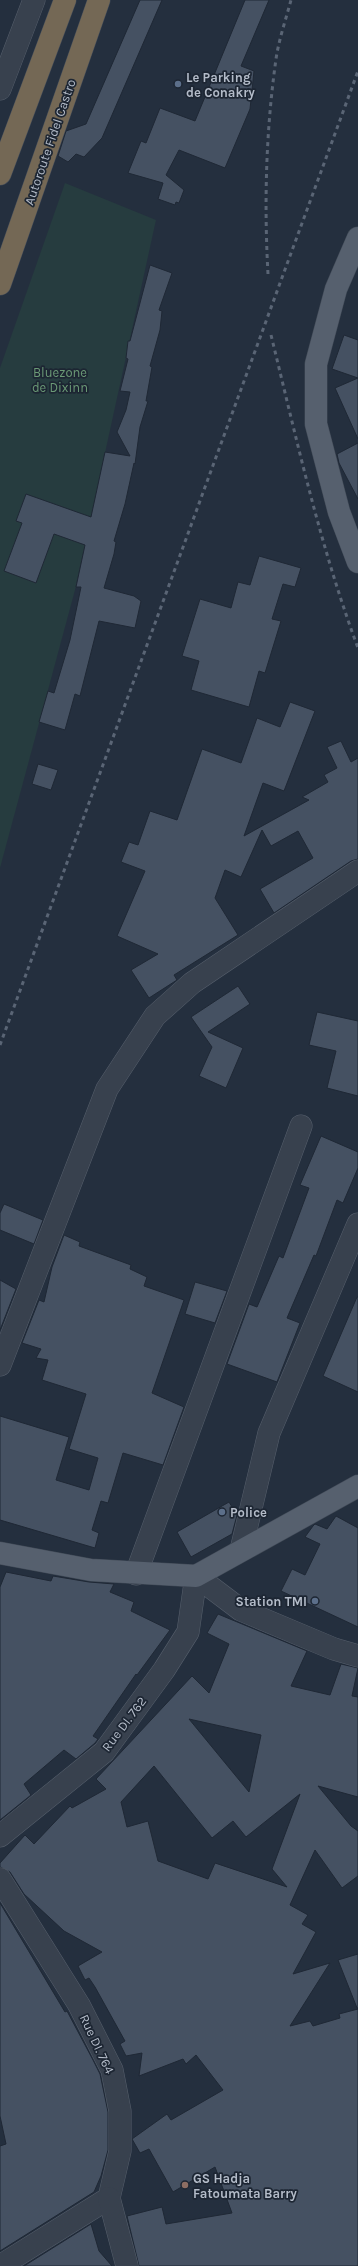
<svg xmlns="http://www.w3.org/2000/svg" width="358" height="2266" viewBox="0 0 358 2266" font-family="Karla,sans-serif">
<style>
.green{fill:#263c3f}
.building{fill:#455162;stroke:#1f2835;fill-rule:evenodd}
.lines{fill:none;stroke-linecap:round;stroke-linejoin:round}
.minor-casing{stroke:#565f6c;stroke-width:23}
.major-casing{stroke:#414a57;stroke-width:23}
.highway-casing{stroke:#434c59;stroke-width:23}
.minor{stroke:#38414e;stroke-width:22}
.major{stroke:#56606e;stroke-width:22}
.highway{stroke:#746855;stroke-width:22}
.rail{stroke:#5a6575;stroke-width:3;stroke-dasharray:4 4;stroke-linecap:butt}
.service-dot{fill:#5c6f8a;stroke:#1d2633;stroke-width:1.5}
.education-dot{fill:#8d6e63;stroke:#1d2633;stroke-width:1.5}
.labels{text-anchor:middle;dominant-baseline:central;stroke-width:3.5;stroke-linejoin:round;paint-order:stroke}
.poi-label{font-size:13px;font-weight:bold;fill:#b4bcc9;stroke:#1d2633;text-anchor:start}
.street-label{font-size:13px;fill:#b4bcc9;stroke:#1d2633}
.park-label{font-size:13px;fill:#6b9a76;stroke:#1d2633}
</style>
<rect width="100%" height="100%" fill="#242f3e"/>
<!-- green -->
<path class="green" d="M65,183L156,220L75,590L0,868V368Z"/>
<!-- building -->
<g class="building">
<path d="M140,0H162L102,138L84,157L76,154L68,162L58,156L66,131L86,124Z"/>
<path d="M245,0H269L241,66L254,71L250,109L225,168L179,150L166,175L184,190L179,203L176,202L175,205L158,199L163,183L128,173L141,141L146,143L160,108L195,121Z"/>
<path d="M150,265L172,273L159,310L162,311L160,330L150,366L152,367L146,401H148L140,427L135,464L134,463L125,504L114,541L116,542L114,554L104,588L134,596L141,601L135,628L99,621L80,696L75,694L65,730L39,722L48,691L54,693L70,640L81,587H76L85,545L54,534L36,583L4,571L22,523L16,521L26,494L91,517L105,452L130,456L117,432L126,410L130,392L120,391L128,359L126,358L128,341H130Z"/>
<path d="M344,335L358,340V439L335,388L358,378L332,369Z"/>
<path d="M358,443V499L339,463L337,454Z"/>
<path d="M259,556L301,568L295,587L283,584L272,619L281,621L265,673L259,671L249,707L191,690L199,661L182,656L200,599L231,608L238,582L250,585Z"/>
<path d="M290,702L315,711L284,791L263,783L244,836L309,800L302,797L328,782L324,775L337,768L327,747L341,741L351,762L358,758V859L351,861L274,913L260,889L313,858L298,831L271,846L262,830L241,877L225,870L215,898L238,935L174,975L177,980L149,998L131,970L158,954L117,936L145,871L121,862L129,842L138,845L150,811L177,820L202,749L241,763L257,718L280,727Z"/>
<path d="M38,764L58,770L51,790L32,784Z"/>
<path d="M238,986L250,1004L208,1032L243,1048L226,1088L199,1076L212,1047L191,1017Z"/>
<path d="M317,1012L358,1021V1096L327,1088L336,1051L309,1045Z"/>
<path d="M321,1136L358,1152V1168L343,1203L337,1200L316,1256L314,1255L287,1318L300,1323L277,1382L227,1364L249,1304L257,1307L279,1256L283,1258L309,1188L300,1185Z"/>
<path d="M4,1204L43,1220L34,1244L0,1230V1213Z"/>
<path d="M64,1235L80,1242L79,1246L131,1265L130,1269L147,1277L144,1286L184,1300L152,1393L184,1407L163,1465L123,1453L108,1503L101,1501L92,1530L99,1533L95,1548L0,1520V1416L69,1437L56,1480L89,1490L98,1458L69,1449L86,1394L42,1380L48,1360L36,1358L41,1349L22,1343L39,1300L44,1302L52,1267Z"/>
<path d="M0,1280L16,1289L0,1330Z"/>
<path d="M195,1282L227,1291L215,1323L185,1314Z"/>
<path d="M357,1297H358V1392L323,1376Z"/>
<path d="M229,1502L237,1515L232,1534L191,1557L177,1532Z"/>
<path d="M336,1516L358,1528V1627L281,1591L292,1569L305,1575L320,1544L305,1537L313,1526L315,1524L327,1529Z"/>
<path d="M6,1572L51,1581L53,1576L89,1582L114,1584L110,1592L134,1602L131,1611L170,1630L137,1675L136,1674L93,1736L98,1739L95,1743L76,1759L64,1750L24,1784L31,1795L0,1820V1587Z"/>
<path d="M218,1614L307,1651L291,1686L330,1695L341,1664L358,1668L352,1696L358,1697V1797L318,1786L351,1826L358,1831V1876L342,1888L315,1850L290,1905L308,1915L302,1924L316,1932L293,1974L330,1963L290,2026L310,2021L313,2026L340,2018L339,2014L358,2009V2266H139L127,2216L162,2207L166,2224L232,2213L215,2167L173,2192L149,2149L140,2153L132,2139L167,2114L171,2120L223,2090L196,2055L186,2064L183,2059L139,2076L142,2053L126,2056L120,2044L125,2041L95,1987L89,1978L85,1980L78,1966L102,1952L64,1931L24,1894L10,1872L0,1867V1863L25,1835L34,1844L70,1806L72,1808L106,1789L96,1779L192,1676L209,1693L229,1644L207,1633ZM189,1719L261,1735L249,1792ZM154,1766L212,1838L233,1821L246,1837L300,1794L272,1869L287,1887L215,1863L208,1879L158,1861L148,1821L127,1827L121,1802Z"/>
<path d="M0,1903L65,2012L67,2011L93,2060L100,2074L108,2112V2150L101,2176L94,2192L0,2251V2146L6,2144L0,2116Z"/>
<path d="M358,1954V2008H357L338,1960Z"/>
<path d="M91,2224L99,2251L112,2266H24Z"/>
</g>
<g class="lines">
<!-- minor casing -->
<g class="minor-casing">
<g id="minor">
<path d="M0,89L34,0"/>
<path d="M0,1365L107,1089L155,1016L192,983L358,871"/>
<path d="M241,1550L269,1433L358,1224"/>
<path d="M136,1574L301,1126"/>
<path d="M0,1836L104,1752L164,1670L188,1632L196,1576L241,1610L334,1649L358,1656"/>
<path d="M0,1879L79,2005L112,2070L120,2111V2151L109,2198L0,2266"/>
<path d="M109,2198L127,2266"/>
</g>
</g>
<!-- major casing -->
<g class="major-casing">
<g id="major">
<path d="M358,238L336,289L316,364V424L339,512L358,562"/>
<path d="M0,1553L91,1570L196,1576L358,1486"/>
</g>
</g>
<!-- highway casing -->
<g class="highway-casing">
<g id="highway">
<path d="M0,174L65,0"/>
<path d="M0,284L99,0"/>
</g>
</g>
<!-- minor -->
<use href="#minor" class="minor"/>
<!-- major -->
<use href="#major" class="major"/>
<!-- highway -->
<use href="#highway" class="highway"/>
<!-- rail -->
<g class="rail">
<path d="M268,274C264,202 266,130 276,59C279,39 286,19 291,0"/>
<path d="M271,335C297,441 320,546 358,648"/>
<path d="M0,1045L358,71"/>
</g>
</g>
<!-- markers -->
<g class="service-dot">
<circle cx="178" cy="84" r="4"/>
<circle cx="222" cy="1512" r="4"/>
<circle cx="315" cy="1601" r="4"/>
</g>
<circle class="education-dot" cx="185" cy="2185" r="4"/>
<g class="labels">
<!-- poi labels -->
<g class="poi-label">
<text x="186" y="77">Le Parking<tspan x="186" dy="15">de Conakry</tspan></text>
<text x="230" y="1512">Police</text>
<text x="307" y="1601" text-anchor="end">Station TMI</text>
<text x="193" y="2178">GS Hadja<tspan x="193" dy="15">Fatoumata Barry</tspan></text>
</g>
<!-- street labels -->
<g class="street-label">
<text transform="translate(50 142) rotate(-71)">Autoroute Fidel Castro</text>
<text transform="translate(124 1724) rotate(-53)">Rue DI. 762</text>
<text transform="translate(97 2044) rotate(65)">Rue DI. 764</text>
</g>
<!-- park labels -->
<g class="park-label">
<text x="60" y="372">Bluezone<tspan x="60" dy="15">de Dixinn</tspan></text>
</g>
</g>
</svg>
